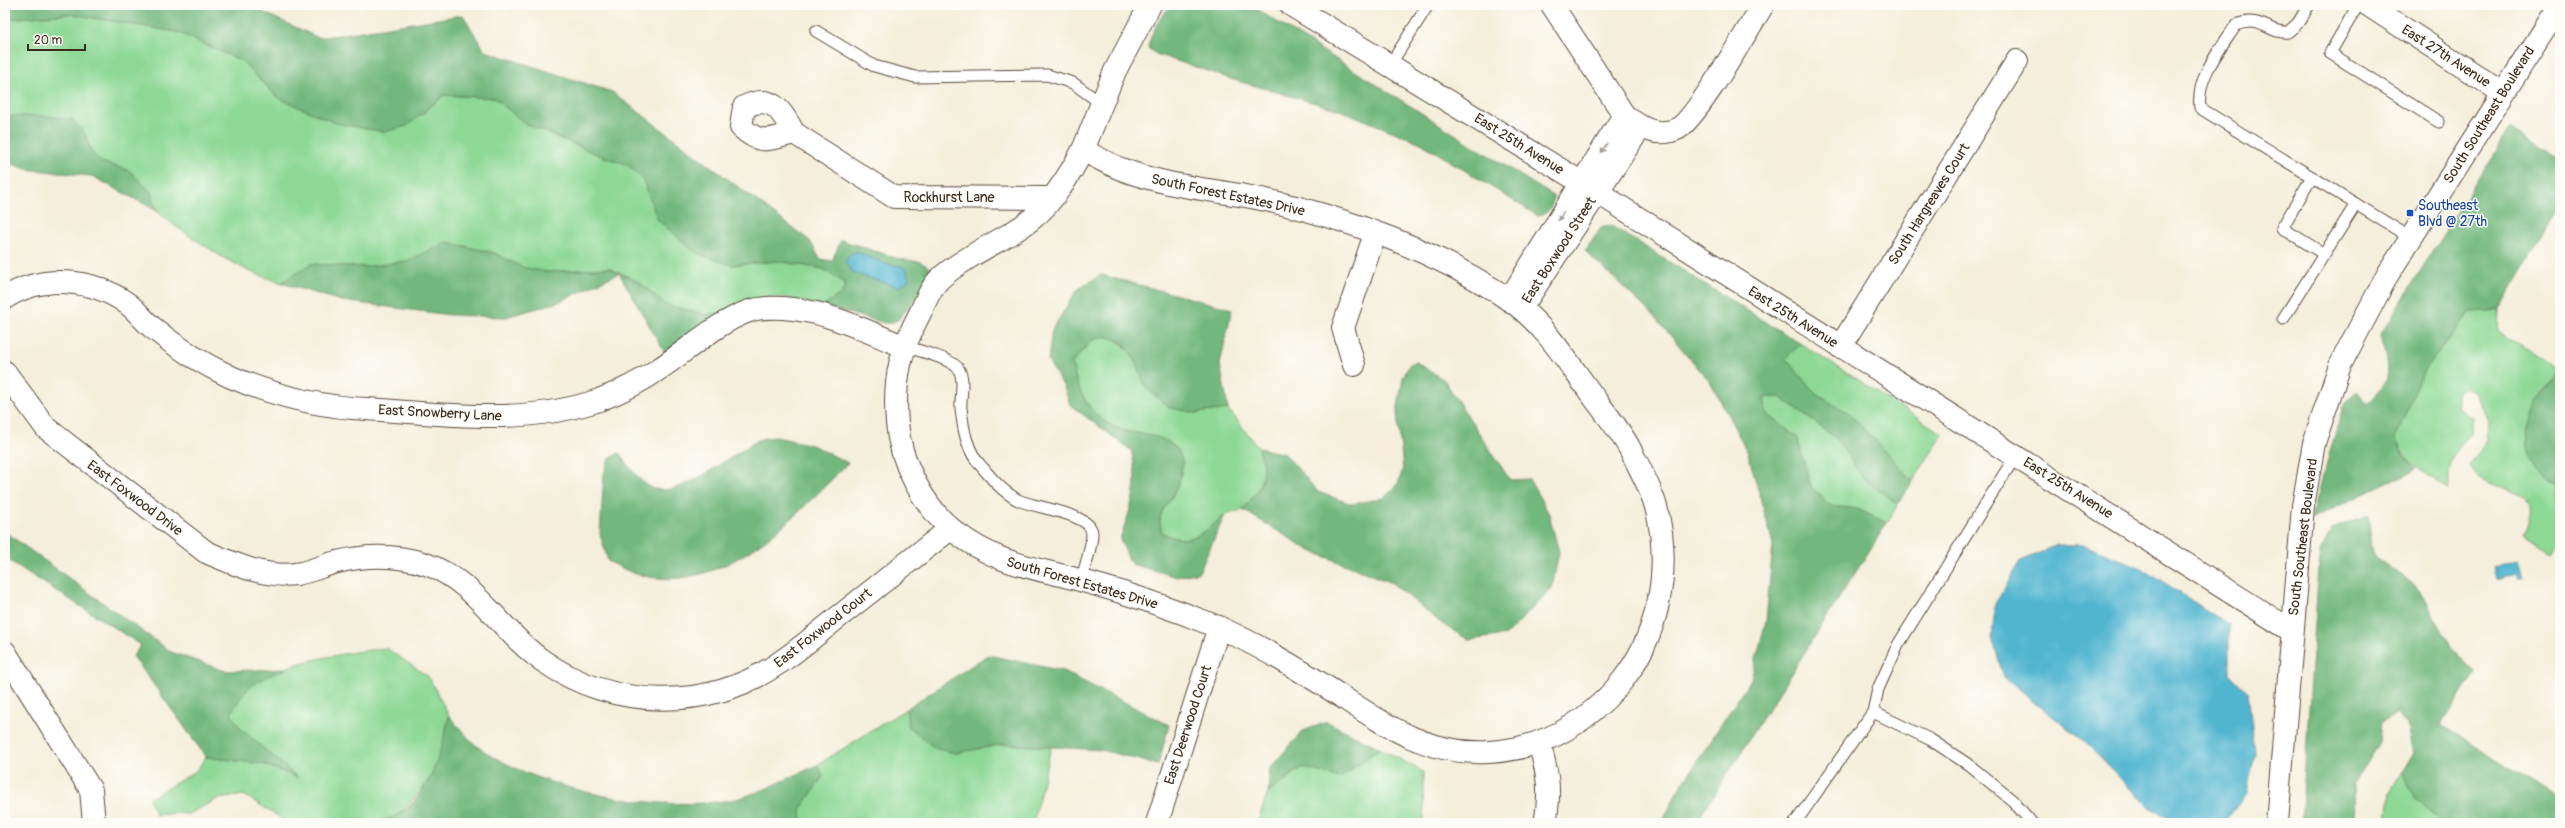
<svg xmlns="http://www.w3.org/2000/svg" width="2565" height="828" viewBox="0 0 2565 828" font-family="Pangolin,sans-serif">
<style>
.green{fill:#8dd895;stroke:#64815a}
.forest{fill:#72b87e;stroke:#56714e;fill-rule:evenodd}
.water{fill:#51b5d0;stroke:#467077}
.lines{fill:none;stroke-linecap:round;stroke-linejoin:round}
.service-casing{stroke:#57473a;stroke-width:13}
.minor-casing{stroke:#57473a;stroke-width:24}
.secondary-casing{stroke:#57473a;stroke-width:24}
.service{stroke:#fff;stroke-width:11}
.minor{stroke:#fff;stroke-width:22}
.secondary{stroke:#fff;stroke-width:22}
.oneway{fill:#a79f9a}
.transit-dot{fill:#1a4fb4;stroke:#fdfcf7;stroke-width:1.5}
.labels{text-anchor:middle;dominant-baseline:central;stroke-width:3;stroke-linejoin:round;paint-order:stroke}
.street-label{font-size:14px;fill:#3b2a1e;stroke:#fdfcf7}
.transit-label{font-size:14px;fill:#164399;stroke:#fdfcf7;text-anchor:start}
</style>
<rect width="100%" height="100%" fill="#fdfcf7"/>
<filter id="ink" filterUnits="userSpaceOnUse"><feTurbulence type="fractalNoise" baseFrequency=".025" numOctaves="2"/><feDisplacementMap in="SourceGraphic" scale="8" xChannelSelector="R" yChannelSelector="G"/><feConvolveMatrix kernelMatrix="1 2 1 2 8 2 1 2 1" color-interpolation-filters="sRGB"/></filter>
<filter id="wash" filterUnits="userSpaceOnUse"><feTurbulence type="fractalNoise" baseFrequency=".012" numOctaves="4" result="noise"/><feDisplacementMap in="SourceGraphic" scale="16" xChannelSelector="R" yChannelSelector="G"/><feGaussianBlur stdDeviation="0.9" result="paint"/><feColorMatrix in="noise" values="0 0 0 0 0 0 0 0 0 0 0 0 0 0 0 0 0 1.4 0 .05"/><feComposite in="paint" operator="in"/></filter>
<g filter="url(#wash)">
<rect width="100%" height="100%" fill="#f4eeda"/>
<!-- green -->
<g class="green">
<path d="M71,14L177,32L242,61L278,98L423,114L444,95L495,98L524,123L604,157L627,164L643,179L657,219L731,265L778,261L823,269L846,284L842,293L823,306L783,297L756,298L722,313L706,315L666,305L639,282L609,268L546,272L522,267L494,253L447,242L407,261L365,267L311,264L281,283L251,272L222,257L175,226L157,211L151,192L130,171L101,162L92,153L85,134L5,116V19Z"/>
<path d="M2499,310L2498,331L2560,369L2543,393L2552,483L2560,485V538L2552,550L2523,533C2548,484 2503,494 2479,478C2475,475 2472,469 2469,466L2487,440L2488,422L2475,392L2465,387L2456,393L2458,407L2473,417L2471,434C2455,449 2444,465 2449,489C2424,473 2410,465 2395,439L2423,372L2470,312Z"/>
<path d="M1107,336C1134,347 1137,362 1146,388L1196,413L1228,409L1259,448L1265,469L1257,492L1243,510L1225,515L1203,534L1188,540L1171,537L1162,533C1156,511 1165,510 1174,493C1179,485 1181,472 1183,463C1181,458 1179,450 1175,447C1162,435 1145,435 1129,432C1094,424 1078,396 1072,363L1092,340Z"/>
<path d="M1801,344L1943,434L1913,481L1849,413L1816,394L1785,358Z"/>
<path d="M1764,397H1780L1836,438L1863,478L1898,504L1887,523L1857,509L1831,506L1811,487L1797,437L1766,413Z"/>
<path d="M386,648L429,677L449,716L441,754L433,773L421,791L397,816L373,823L348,819L352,823H285L281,818L244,795L218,799L188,814L177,813L156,815L149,799L196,771L206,757L263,764L297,777L241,729L231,714C235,707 239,696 245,690C270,663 350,652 386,648Z"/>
<path d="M906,709L909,727L956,753L1004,744L1051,747L1033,823H802L801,809L823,776L817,765Z"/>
<path d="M1380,748L1423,772L1424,823H1257L1268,793L1303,767L1340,778Z"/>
<path d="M2401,773L2416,798L2442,823H2387L2390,792Z"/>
</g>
<!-- forest -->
<g class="forest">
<path d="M5,5H247L319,38L463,15L485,51L612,92L810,241L820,259L832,261L841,240L899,259L921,262L935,272L899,319L892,323H885L823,306L842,293L846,284L823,269L778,261L731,265L696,253L657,219L643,179L627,164L604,157L524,123L495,98L444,95L407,126L384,132L335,123L278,98L242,61L177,32L71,14L5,19ZM864,255L886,264L902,266L899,287L851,271Z"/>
<path d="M1172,5H1250L1553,196C1553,208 1549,213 1538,216L1421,143L1340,110L1234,80L1156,54L1148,48C1151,32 1160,16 1172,5Z"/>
<path d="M5,116H44L72,119L85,134L92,153L101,162L130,171L151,192L157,211L92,176L25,169L5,161Z"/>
<path d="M2509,129L2560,159V208L2499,310L2470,312L2423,372L2395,439L2405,456L2417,469L2311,519L2343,406L2357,391L2367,403C2396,381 2386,365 2381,334Z"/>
<path d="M1610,225L1801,344L1785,358L1816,394L1849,413L1913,481L1898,504L1863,478L1836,438L1780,397H1764L1766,413L1797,437L1811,487L1831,506L1857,509L1887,523L1696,823H1662L1677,792L1751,679L1766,621L1773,544L1748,453L1711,383L1653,315L1585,251L1601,228Z"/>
<path d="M447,242L494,253L522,267L546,272L609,268L639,282L666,305L706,315L722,313L665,353L619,273L559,302L506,317L450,315L342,301L281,283L311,264L365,267L407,261Z"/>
<path d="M1101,275L1232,309L1220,364L1228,409L1196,413L1170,408L1146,388L1137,363L1123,343L1107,336L1092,340L1072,363C1078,396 1094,424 1129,432C1145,435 1162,435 1175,447C1179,450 1181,458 1183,463C1181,472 1179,485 1174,493C1165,510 1156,511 1162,533C1191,547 1203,533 1225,515L1199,572L1177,577L1131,564L1120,539C1132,505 1140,485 1131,450L1070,405L1064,387L1048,361L1052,330L1077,290Z"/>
<path d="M1416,362L1444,380L1510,480L1529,479L1549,514L1559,552L1552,588L1506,635L1469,640L1445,626L1392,583L1311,551L1243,510C1262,486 1268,478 1259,448L1285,454L1318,492L1352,504L1384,498L1398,484L1403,468L1397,413L1403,377L1410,364Z"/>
<path d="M2560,369V485C2551,483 2547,478 2541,471C2510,440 2540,398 2560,369Z"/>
<path d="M776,437L812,445L848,463C794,517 722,599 636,574C626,571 617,565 608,561L600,534L604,474L609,459L619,453C628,465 639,482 652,488C680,501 736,450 761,439C765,437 771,438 776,437Z"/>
<path d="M2368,515L2373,556L2417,587L2450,644L2474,673L2441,725L2560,800V823H2442L2416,798L2401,773L2413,753L2407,725L2397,714L2381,722L2379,742L2354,785L2355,823H2301L2320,552L2332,529Z"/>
<path d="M5,532L171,652L225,671L286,669C254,681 247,685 231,714L241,729L298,778L263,764L206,757L133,656L141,645L5,558Z"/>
<path d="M988,655L1063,671L1169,725L1158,765L1102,750L1004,744L956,753L936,749L909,727L906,709Z"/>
<path d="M449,716C459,727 469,741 481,749C544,792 661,814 736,799C758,794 795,775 817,765L823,776L801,808L802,823H352L346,819C355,820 365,823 374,822C425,817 440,757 449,716Z"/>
<path d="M1327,722L1380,748L1340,778L1302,767L1268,793L1270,768L1303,731Z"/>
</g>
<!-- water -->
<g class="water">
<path d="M857,252L886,264L901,266L907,270L909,280L899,287L859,275L851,271L845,262L850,254Z"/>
<path d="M2057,545H2083L2142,568L2229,625V673L2248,693L2255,753L2247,793L2226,820L2179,822L2147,806L2084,741L2004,678L1992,638L1995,604L2021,561Z"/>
<path d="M2518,560L2523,577L2518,579L2516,574L2497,580L2494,568Z"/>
</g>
</g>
<g filter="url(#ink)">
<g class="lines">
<!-- service casing -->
<g class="service-casing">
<g id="service">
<path d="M2309,5L2298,23L2288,32C2268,34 2262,15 2236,25C2220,50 2196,77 2200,108L2411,238"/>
<path d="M2358,5L2330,53L2439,122"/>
<path d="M816,31L874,66L915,77L1047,75L1073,83L1102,104"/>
<path d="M1390,65L1428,5"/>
<path d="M2312,177L2282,228L2324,254"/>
<path d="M2283,319L2356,204"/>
<path d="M903,346C916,350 947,357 957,367C966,377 960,396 961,408C963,429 967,452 982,467C992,479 1003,492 1018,500C1034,508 1091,513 1092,533C1092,548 1085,566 1081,581"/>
<path d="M1873,712L1931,740L1969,765L2013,801L2032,823"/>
<path d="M1795,823L1873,712L1878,689L1898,645L2016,455"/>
</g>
</g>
<!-- minor casing -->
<g class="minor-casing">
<g id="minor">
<path d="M1291,5L1597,192L2292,631"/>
<path d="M1552,5L1624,115C1640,127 1656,138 1677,129C1695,121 1749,27 1763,5"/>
<path d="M2368,5L2503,93"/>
<path d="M794,133C781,111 773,93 744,107L741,127C761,146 770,139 794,133L894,197L1051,198"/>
<path d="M1083,150C1096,157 1108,164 1121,169C1167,187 1219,190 1266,200C1348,218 1441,253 1511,301C1542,322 1565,358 1587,388C1601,408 1619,428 1630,449C1639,467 1651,488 1656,507C1672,569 1659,638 1618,686C1584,725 1541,749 1489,752C1422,756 1378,719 1325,686C1290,664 1252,641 1213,625C1171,608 1127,593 1083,581C1033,567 998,565 955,532C924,508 900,462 897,423C893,378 901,349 921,311C925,302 930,290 936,283C944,273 959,264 970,257C990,244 1014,234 1033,218C1054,201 1070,174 1083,150Z"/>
<path d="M1083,150L1115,71L1150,5"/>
<path d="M5,298C42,274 92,278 128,304C137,311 144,321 153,328C176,347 203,364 231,377C275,396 319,407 367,409C444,414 524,426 599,400C620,392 641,382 659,369C688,350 716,323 749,311C768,305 797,309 816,313C845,320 875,335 903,346"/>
<path d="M1509,300L1624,115"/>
<path d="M1522,307L1640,128"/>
<path d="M1840,347L2017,61"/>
<path d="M1354,365L1343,328L1375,234"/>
<path d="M5,372L46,428L206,552C234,564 265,578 296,574C310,572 324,565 337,562C366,555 398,555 426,564C477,582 501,632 543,661C613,710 709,712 779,663C803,647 824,628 846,611C881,583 916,556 950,529"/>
<path d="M5,652L91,790L94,823"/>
<path d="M1539,743C1548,773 1551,791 1545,823"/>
<path d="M1157,823L1219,627"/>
</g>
</g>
<!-- secondary casing -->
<g class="secondary-casing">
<path id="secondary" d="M2277,823L2303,506L2314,443L2340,365L2388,274L2560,5"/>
</g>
<!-- service -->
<use href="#service" class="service"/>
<!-- minor -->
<use href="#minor" class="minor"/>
<!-- secondary -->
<use href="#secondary" class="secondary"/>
</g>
<!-- one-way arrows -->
<defs><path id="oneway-solid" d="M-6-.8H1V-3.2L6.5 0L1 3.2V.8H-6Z"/></defs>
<g class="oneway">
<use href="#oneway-solid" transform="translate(1604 148) rotate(122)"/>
<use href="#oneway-solid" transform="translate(1561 216) rotate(122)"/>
</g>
</g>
<!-- markers -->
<rect class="transit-dot" x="2406" y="209" width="8" height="8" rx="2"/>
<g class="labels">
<!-- street labels -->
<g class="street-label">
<text transform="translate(2446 56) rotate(33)">East 27th Avenue</text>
<text transform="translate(2489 115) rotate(-58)">South Southeast Boulevard</text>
<text transform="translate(1519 144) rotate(32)">East 25th Avenue</text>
<text transform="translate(1228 195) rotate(12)">South Forest Estates Drive</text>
<text x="949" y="197">Rockhurst Lane</text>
<text transform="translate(1929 204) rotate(-58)">South Hargreaves Court</text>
<text transform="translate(1559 250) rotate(-57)">East Boxwood Street</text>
<text transform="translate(1793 317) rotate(32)">East 25th Avenue</text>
<text transform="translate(440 413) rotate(3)">East Snowberry Lane</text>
<text transform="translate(2068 488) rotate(32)">East 25th Avenue</text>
<text transform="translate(135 498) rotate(37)">East Foxwood Drive</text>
<text transform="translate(2303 537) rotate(-83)">South Southeast Boulevard</text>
<text transform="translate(1082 583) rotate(16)">South Forest Estates Drive</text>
<text transform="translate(823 628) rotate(-38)">East Foxwood Court</text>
<text transform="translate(1188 725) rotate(-72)">East Deerwood Court</text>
</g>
<!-- transit labels -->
<g class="transit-label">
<text x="2418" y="205">Southeast<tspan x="2418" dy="16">Blvd @ 27th</tspan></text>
</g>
</g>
<!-- margin -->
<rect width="2565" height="828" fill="none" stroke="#fdfcf7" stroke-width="20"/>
<!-- scale -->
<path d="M28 44v6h57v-6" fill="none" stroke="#3b2a1e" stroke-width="2"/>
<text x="34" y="44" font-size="12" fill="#3b2a1e" stroke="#fdfcf7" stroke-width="3" paint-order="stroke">20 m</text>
</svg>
